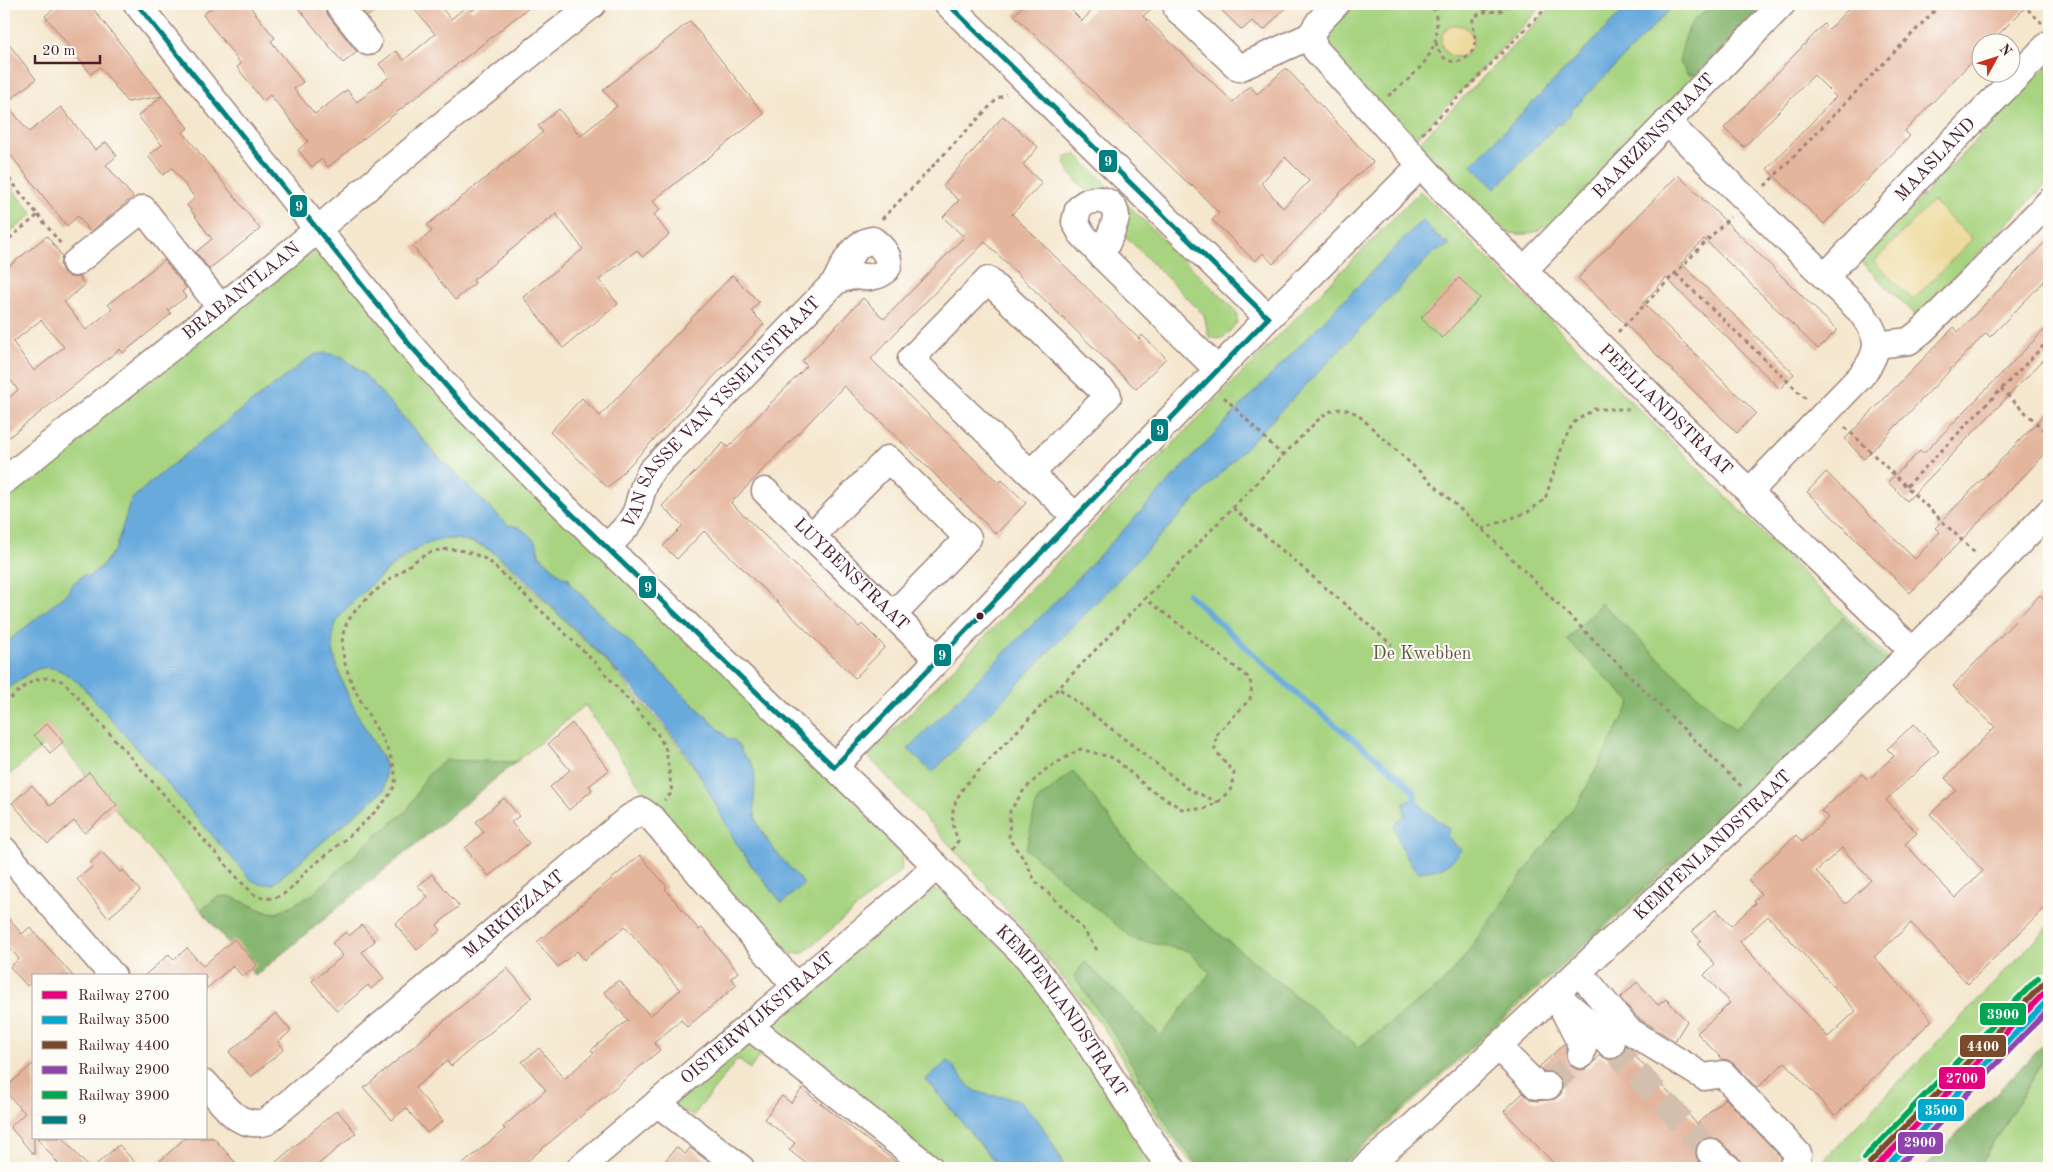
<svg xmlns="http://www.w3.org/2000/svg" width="2053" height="1172" viewBox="0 0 2053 1172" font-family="'Old Standard TT',serif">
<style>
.green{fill:#a8d481;stroke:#797a56}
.forest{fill:#86b66f;stroke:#686a4d}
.sand{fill:#eeda9e;stroke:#9c7c64}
.water{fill:#69aadd;stroke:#5a6484}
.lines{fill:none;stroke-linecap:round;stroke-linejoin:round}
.stream{stroke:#69aadd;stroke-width:6}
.building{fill:#e4b59d;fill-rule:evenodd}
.minor-tunnel{stroke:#d2bfad;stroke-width:26;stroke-dasharray:26 13;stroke-linecap:butt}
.minor-casing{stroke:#9f837c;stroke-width:29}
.path{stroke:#9f837c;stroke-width:3;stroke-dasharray:4 4;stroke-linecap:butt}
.minor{stroke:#fff;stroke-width:26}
.bus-1-casing{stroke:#fdfcf7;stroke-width:9}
.bus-1{stroke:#008080;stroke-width:5}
.rail-1-casing{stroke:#fdfcf7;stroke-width:10}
.rail-2-casing{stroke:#fdfcf7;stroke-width:10}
.rail-3-casing{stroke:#fdfcf7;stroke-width:10}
.rail-4-casing{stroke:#fdfcf7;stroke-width:10}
.rail-5-casing{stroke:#fdfcf7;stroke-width:10}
.rail-1{stroke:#e5007d;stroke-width:6}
.rail-2{stroke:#00a9ce;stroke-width:6}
.rail-3{stroke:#7a4b2a;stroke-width:6}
.rail-4{stroke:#8e44ad;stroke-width:6}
.rail-5{stroke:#00a651;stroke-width:6}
.bus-dot{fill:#4a1f2b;stroke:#fdfcf7;stroke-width:2}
.labels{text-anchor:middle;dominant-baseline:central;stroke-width:4;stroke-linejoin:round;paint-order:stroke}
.street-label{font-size:18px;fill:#4a1f2b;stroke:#fdfcf7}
.park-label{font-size:18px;fill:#665545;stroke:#fdfcf7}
.line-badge{stroke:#fdfcf7;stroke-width:2}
.badge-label{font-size:14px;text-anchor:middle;font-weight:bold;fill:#fff}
</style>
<rect width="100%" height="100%" fill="#fdfcf7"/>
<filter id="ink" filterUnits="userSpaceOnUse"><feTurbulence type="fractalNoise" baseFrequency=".02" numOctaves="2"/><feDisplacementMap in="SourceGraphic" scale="10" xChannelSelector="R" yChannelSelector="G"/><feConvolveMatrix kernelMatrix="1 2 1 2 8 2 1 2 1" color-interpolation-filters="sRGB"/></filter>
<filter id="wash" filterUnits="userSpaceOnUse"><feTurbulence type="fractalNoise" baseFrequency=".0096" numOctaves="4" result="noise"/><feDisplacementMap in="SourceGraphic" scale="20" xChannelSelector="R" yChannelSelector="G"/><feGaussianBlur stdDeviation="1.12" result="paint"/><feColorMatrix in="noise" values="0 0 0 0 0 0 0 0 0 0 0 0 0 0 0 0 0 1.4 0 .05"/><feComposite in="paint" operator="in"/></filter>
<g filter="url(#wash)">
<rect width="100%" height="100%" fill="#f4e7ce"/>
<!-- green -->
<g class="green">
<path d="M1354,4H1544L1414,140L1326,51L1320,34L1337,21Z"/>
<path d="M1554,4H1630L1471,165L1495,189L1559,123L1560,125L1570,111L1675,4H1733L1731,6L1719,9L1686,73L1689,75L1697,74L1547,229L1544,226C1531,237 1522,234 1508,233L1418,144Z"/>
<path d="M2049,65V181L1922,311V321L1859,260L1931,188L1930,179L1939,171H1946L2023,92V84L2032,76H2038Z"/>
<path d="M1076,154L1237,312V322C1227,334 1225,342 1209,337L1204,315L1125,236L1127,223C1110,209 1065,181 1065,158Z"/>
<path d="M4,178L33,214L4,237Z"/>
<path d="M1420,191L1895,665L1340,1168H1196L1165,1130L1102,1025L981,879L868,756Z"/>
<path d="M315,250L321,251L908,853L902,859L901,870L803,953L791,954L785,947L779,952L643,791L585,705L516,762L446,761L418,794L407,811L371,840L312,895L277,913L266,912L229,896L218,897L201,910L54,737L4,779V693C35,666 48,655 83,687L273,884L384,790L386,767L382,758C364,727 330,674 332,637C333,630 336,621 340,616C351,599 415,545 434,541C457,536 476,542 495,553L604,659L667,731L704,780L738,844L752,867L768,841L757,824L753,807L754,777L752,764L742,753L741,748L734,740L729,739L570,584V580L564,578L539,555L536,542L519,528L508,525L484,503L439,457L366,376L354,365L316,354L204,439L151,482L131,500L116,548L102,566L88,577L85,574L69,587L72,590L4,645V495L310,252Z"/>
<path d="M931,890L942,891L1017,963L1054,1012L1155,1168H1065C1055,1148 1034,1104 1010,1098C995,1095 983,1097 970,1087C961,1079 957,1068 948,1061L926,1080L1000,1168H944L772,1031L771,1026L773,1020L924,894Z"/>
<path d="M2049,926V966L1853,1168H1816Z"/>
<path d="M749,1041L760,1050L759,1057L750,1069L738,1059L693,1116L671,1106Z"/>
<path d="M2049,1047V1168H1978L2042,1062Z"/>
</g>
<!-- forest -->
<g class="forest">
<path d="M1733,4H1766L1697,74L1689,75L1679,62C1684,43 1686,19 1707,11C1714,8 1723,8 1731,6Z"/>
<path d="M1601,603L1734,730L1843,617L1886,662L1808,740L1338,1167L1200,1168L1172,1133L1117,1039L1074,976L1085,962L1161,1036L1210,973L1189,951L1133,939L1026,849L1037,801L1073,771L1134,850L1196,915L1359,1047L1440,985L1460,963L1519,879L1581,798L1631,702L1567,640Z"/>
<path d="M446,760L516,762L255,976L201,910L218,897L229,896L266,912L277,913L312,895L371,840L407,811L427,775Z"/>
<path d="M2049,1038V1047L2042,1062L1978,1168H1925Z"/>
</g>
<!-- sand -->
<g class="sand">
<circle cx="1457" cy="41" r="16"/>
<path d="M1933,201L1972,239L1913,300L1874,262Z"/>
</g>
<!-- water -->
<g class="water">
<path d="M1630,4H1675L1571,111V113L1561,125L1559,123L1495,189L1471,165Z"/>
<path d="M1422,220L1444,242H1448L1450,244L1448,246L1435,251L932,773L908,749L1057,600L1233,414Z"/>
<path d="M327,353L343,357L366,376L438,457L508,525L519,527L528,534L536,542L539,555L564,578L568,577L570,584L729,739L734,740C738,744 740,747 742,753C744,757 750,760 752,764C759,779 750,804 757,822C765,843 790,867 804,884L782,903C767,884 751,866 738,846C720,815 706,782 685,752C646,698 597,651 550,605C529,584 507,558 481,545C473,541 458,539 449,539C411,541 380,577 354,601C346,609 339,615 335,626C322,660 365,728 382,758L386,767L384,790L273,884H260L251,880L83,687C48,655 35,666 4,693V645L71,590L69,587L85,574L88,577L102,566L116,548L131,500L151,482L204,439L308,359L316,354Z"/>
<path d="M1416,799L1426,811L1449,829L1447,836L1461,850C1450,867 1439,870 1419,872C1404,858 1399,844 1394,825L1404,816V802Z"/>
<path d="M948,1061C957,1068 961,1079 970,1087C983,1097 995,1095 1010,1098C1034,1103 1055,1148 1065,1168H1000L926,1079Z"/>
</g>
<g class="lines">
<!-- stream -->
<path class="stream" d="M1188,594L1297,694L1400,777L1413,790L1417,807"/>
</g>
<g id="blocks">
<!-- building -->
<g class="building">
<path d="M60,4H89L162,96L127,102L100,67L91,74L45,16Z"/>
<path d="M216,4H248L275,38L271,41L303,82L294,89L315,114L347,90L357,102L389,77L379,64L396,51L404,60L435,34L410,4H438L451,19L467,6L472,11L481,4H533L328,167L322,159L312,167L298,150L308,141L270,95L263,101L237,67L241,64L203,15Z"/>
<path d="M295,4H323L326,13L357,52L343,63Z"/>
<path d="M357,4H383L367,17Z"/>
<path d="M1025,4H1065L1082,21L1098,4H1157L1143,16L1233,102L1250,86L1257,94L1286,68L1373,162L1356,176L1273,264L1263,253L1255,261L1212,220L1219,213L1192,185V187L1014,15ZM1285,157L1309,181L1283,208L1261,183Z"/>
<path d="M1215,4H1289L1264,30L1252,21L1242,30Z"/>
<path d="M1853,4H2029L1991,42H1980V53L1905,131L1910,136L1824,224L1767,169L1836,97L1814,75L1744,147L1724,128L1824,24L1829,29Z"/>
<path d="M690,21L764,114L653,201L660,210L654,215L669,235L642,257L637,250L599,280L618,304L563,348L523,297L583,249L556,214L473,280L475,283L455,300L413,247L432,231L427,225L543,132L538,126L559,109L580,136L617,106L603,90Z"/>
<path d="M4,38L36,79L6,103L29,132L61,107L95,150L106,142L117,156L106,165L133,197L90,232L78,216L67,226L4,147Z"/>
<path d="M162,96L188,128L183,132L260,229L209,269L196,252L212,239L187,205L195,198L172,168L163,175L148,156L162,145L138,116Z"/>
<path d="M1003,116L1038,147L1023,165L1042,183L1012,214L1139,339L1142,335L1166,358L1136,389L985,242L897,331L871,359L999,483L1002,480L1026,503L996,534L844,386L731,503L859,627L862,624L885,647L855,678L704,531L677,559L663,546L683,526L662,506L723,443L728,447L807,366L802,361L863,298L884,319L964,237L943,217L959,200L943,186Z"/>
<path d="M1678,175L1837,330L1818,349L1704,239L1681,263L1794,374L1780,389L1666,278L1643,303L1756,413L1737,433L1578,278Z"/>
<path d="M47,236L62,256L60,265L63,272L70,277H79L85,285L64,302L86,330L112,309L108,304L164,260L186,288L182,292L186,297L168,310L171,314L138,341L123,353L120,349L4,441V402L18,390L4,371V270ZM41,320L64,347L34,371L13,342Z"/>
<path d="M2049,238V276L1990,337L1986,333L1864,459L1845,439L1954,327L1958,332Z"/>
<path d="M732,275L759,302L751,311L764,324L608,488L550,432L582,398L600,416Z"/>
<path d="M1459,278L1480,298L1442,338L1421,318Z"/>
<path d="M2049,325V354L1907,501L1888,482L1920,451L1923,454Z"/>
<path d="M2049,410V450L1910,593L1807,492L1826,472L1915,559L1940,532L1935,528Z"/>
<path d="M2040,595L2049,604V904L1968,984L1911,923L1874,957L1932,1020L1835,1116L1785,1062L1757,1088L1734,1064L1728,1060L1722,1059L1697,1033L1730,1003L1704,975L1715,964L1697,944L1701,941L1692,931L1716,909L1731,926L1756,903L1754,901L1761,894L1748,880L1796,835L1802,842L1828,818L1821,811L1862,774L1868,780L1894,756L1887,749L1914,724L1939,751L1886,800L1917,833L1905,844L1955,898L1983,871L1930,814L1956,790L1945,778L1995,727L1953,686ZM1842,848L1871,880L1846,904L1816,871ZM1768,916L1856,1011L1828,1037L1740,942Z"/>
<path d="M47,723L63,742L50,753L34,735Z"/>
<path d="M572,723L609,770L589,786L592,790L569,810L550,787L570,770L548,744Z"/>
<path d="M89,772L117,805L85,833L74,821L48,844L12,803L32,785L50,806Z"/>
<path d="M504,798L519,816L511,822L529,843L489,876L465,848L484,832L476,822Z"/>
<path d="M102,852L120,872L123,870L140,891L108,918L77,879L93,866L90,863Z"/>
<path d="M640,855L667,887L665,889L699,930L702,928L738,972L731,978L737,985L687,1027L681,1020L654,1043L660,1050L519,1168H458L505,1129L503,1127L546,1090L522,1062L539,1048L564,1079L594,1053L591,1050L628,1020L604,992L619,980L650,1016L680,990L625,926L584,960L577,951L558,967L537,942Z"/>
<path d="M432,874L459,906L437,925L441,930L417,950L395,924L428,897L418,886Z"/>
<path d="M4,913L22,934L30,927L73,976H34V980L27,986L10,967L19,959L4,941Z"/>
<path d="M362,925L375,941L362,952L384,978L371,989L368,985L337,1011L312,981L343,956L332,943L346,932L349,936Z"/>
<path d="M234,939L257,965L243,977L233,966L206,989V976H144L169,954L174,960L187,948L203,966Z"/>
<path d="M507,968L532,997L451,1066L447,1061L415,1088L443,1121L427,1133L406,1108L392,1120L364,1088Z"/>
<path d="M1637,982L1658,1005L1666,999L1687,1021L1675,1041L1638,1018L1620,998Z"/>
<path d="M276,1013L291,1031L278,1042L284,1049L251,1077L229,1052Z"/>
<path d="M1564,1044L1567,1050V1059L1571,1066L1577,1070H1584L1591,1066L1600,1055L1607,1059H1615L1622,1056L1626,1046L1697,1124L1725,1098L1781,1157L1776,1168H1744L1738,1157L1720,1141L1713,1137L1705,1138L1699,1142L1695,1149L1696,1156L1699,1162L1692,1168H1558L1504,1111L1523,1093L1531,1100L1537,1101L1555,1099L1561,1094L1563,1086L1561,1078L1555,1073L1543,1071L1539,1067Z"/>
<path d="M34,1063V1155L10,1127L25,1113L4,1091V1089Z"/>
<path d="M802,1089L862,1136L904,1168H812L789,1150L795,1143L764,1119L782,1096L791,1103Z"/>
<path d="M337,1110L356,1133L314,1168H269Z"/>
<path d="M37,1138H63L89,1168H62Z"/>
<path d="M185,1138H214L240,1168H152Z"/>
<path d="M119,1145L140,1168H92Z"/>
<path d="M676,1147L685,1154L690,1148L717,1168H660Z"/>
</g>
</g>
</g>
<g filter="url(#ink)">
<use href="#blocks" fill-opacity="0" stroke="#9f837c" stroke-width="1"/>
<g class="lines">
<!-- minor-tunnel -->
<g class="minor-tunnel">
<path d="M1611,1045L1710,1152"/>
<path d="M1548,1086L1581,1055"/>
</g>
<!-- minor casing -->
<g class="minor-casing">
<g id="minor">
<path id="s1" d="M137,4L410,345L465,407L545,488L898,828L1029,959L1074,1020L1157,1149L1172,1168"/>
<path d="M338,4L368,42"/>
<path d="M948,4L1268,318"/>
<path d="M1177,9L1239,68L1310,36"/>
<path d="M1667,122L1860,311C1880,337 1882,350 1861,376L1750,491"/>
<path id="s2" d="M1421,165L1450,197L1665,410L1913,651"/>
<path d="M1102,256L1081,233L1075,222C1076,218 1077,213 1078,210C1088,195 1114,196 1116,216C1116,225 1105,245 1102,256L1218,370"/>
<path d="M75,263L143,209L221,308"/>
<path id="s3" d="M1525,269L1782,4"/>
<path id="s4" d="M1825,277L1950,144L2049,44"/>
<path d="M1877,345L1909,341L1923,330L2049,202"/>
<path d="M1031,473L1108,396L988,280L911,359L1076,517"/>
<path id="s5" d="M4,481L293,250L453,116L593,4"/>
<path id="s6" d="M765,491L938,659"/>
<path d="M812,536L888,459L968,538L893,615"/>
<path id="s7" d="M607,547C617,536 632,524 637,509C641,495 643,484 651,471L836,281C843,265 854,242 873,240C890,252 898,273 870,277C865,278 860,276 855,276C848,277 842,279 836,281"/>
<path d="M834,767L1268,318L1421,165L1316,50L1310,36L1319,22L1336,4"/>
<path d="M4,850L113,976"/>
<path d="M1579,972L1628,1030L1704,1077L1723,1074L1798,1154L1796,1164L1791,1168"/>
<path d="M1555,994L1595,1028L1611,1045"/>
<path d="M1562,1007L1583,1048L1581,1055"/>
<path d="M749,1026L930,1168"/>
<path d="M1498,1047L1537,1086H1548"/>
<path id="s8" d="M206,1084C224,1104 236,1129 266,1122L629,818L642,811L653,819L796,987"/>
<path d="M657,1103L741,1168"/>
<path d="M1710,1152L1728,1168"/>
<path id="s9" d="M580,1168L912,889L936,866"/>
<path id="s10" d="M1364,1168L1408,1131L1758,804L1913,651L2049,512"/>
</g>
</g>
<!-- path -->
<g class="path">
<path d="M1479,4L1487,11"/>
<path d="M2022,4L2042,23"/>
<path d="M1436,42C1437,46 1438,50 1441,54C1450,68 1471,61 1474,46C1477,36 1472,28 1473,18L1482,12L1501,11L1509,4"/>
<path d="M1388,96C1419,72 1449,46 1432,4"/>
<path d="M1422,134L1550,4"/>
<path d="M4,172L38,215L4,243"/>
<path d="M1765,186L1941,4"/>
<path d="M38,215L61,244"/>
<path d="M882,219L997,99L1006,94"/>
<path d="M1676,274L1807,400"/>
<path d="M1618,332L1730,217"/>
<path d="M2001,389L2049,435"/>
<path d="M1224,397L1283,456"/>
<path d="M1845,427L1975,553"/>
<path d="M1907,486L2049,340"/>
<path d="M1233,508L1392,645"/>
<path d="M1482,529L1528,512L1545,499L1564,441L1573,423L1594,409H1629"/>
<path d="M1060,689L1190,790L1218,802"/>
<path d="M4,704C23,688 36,670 64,682L243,884C248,888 253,895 259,897C279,903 294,888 304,873C325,855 390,807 395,783C397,767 388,750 381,737C365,707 328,655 348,621C361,599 394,576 415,561C439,543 465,548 489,561L596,663L657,733L666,750L672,793L664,800"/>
<path d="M952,850L958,841C949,816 951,807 965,785L1300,438C1318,421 1332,398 1358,415L1482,529L1742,787"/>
<path d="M1097,950L1082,928L1063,907L1035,881L1026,862L1009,839L1010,811L1024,790L1045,770L1080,749L1114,758L1148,788L1182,809H1204L1218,802L1231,789L1234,773L1215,750L1216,735L1250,699L1252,686L1248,677L1146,599"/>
</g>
<!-- minor -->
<use href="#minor" class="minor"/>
<!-- bus-1 casing -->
<g class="bus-1-casing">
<g id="bus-1">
<path d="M137,4L410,345L465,407L545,488L834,767"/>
<path d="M948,4L1268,318"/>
<path d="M834,767L1268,318"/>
</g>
</g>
<!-- bus-1 -->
<use href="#bus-1" class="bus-1"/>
<!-- rail-1 casing -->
<g class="rail-1-casing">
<path id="rail-1" d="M1875,1168L2049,988"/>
</g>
<!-- rail-2 casing -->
<g class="rail-2-casing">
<path id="rail-2" d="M1885,1168L2049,999"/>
</g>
<!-- rail-3 casing -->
<g class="rail-3-casing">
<path id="rail-3" d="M1870,1163L2044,983"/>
</g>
<!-- rail-4 casing -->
<g class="rail-4-casing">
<path id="rail-4" d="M1896,1168L2049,1009"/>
</g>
<!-- rail-5 casing -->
<g class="rail-5-casing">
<path id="rail-5" d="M1864,1158L2038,978"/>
</g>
<!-- rail-1 -->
<use href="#rail-1" class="rail-1"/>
<!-- rail-2 -->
<use href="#rail-2" class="rail-2"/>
<!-- rail-3 -->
<use href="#rail-3" class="rail-3"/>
<!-- rail-4 -->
<use href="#rail-4" class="rail-4"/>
<!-- rail-5 -->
<use href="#rail-5" class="rail-5"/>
</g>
</g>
<!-- markers -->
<circle class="bus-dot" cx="980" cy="616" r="4.5"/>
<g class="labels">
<!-- street labels -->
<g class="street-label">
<text stroke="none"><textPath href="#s3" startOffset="185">BAARZENSTRAAT</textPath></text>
<text stroke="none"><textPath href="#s4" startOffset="161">MAASLAND</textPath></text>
<text stroke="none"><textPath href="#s5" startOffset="304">BRABANTLAAN</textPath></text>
<text stroke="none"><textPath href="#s2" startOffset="346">PEELLANDSTRAAT</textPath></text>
<text stroke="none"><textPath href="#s7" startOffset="178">VAN SASSE VAN YSSELTSTRAAT</textPath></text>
<text stroke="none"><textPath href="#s6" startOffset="120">LUYBENSTRAAT</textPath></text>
<text stroke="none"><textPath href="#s10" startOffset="475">KEMPENLANDSTRAAT</textPath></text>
<text stroke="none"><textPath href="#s8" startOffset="399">MARKIEZAAT</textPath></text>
<text stroke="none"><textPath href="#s1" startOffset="1370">KEMPENLANDSTRAAT</textPath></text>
<text stroke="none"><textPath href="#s9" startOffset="232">OISTERWIJKSTRAAT</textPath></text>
</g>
<!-- park labels -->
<g class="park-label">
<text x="1422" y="654">De Kwebben</text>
</g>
</g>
<g class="line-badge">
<rect x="1098" y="149" width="20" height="24" rx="5" fill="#008080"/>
<rect x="289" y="194" width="19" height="24" rx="5" fill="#008080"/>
<rect x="1150" y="418" width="19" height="24" rx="5" fill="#008080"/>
<rect x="638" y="575" width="19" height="24" rx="5" fill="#008080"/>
<rect x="933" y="643" width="19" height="24" rx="5" fill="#008080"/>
<rect x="1979" y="1002" width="48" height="24" rx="5" fill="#00a651"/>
<rect x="1959" y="1034" width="48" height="24" rx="5" fill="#7a4b2a"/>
<rect x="1938" y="1066" width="48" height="24" rx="5" fill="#e5007d"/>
<rect x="1917" y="1098" width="48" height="24" rx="5" fill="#00a9ce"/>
<rect x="1897" y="1131" width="47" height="24" rx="5" fill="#8e44ad"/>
</g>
<g class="badge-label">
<text x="1108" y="166">9</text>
<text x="299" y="211">9</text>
<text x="1160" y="435">9</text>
<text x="648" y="592">9</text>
<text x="942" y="660">9</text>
<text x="2003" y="1019">3900</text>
<text x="1983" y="1051">4400</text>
<text x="1962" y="1083">2700</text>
<text x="1941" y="1115">3500</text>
<text x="1920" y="1147">2900</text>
</g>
<!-- margin -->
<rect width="2053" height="1172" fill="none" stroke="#fdfcf7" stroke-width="20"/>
<!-- legend -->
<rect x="32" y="974" width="175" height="165" fill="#fdfcf7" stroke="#b5a4a5"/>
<rect x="42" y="991" width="25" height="8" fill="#e5007d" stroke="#b5a4a5"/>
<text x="78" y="1000" font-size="15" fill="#4a1f2b">Railway 2700</text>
<rect x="42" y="1016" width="25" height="8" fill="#00a9ce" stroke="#b5a4a5"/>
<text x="78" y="1024" font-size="15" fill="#4a1f2b">Railway 3500</text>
<rect x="42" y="1041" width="25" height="8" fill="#7a4b2a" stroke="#b5a4a5"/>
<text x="78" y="1050" font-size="15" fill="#4a1f2b">Railway 4400</text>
<rect x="42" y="1066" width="25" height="8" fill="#8e44ad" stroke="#b5a4a5"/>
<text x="78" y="1074" font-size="15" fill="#4a1f2b">Railway 2900</text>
<rect x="42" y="1091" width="25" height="8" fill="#00a651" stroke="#b5a4a5"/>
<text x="78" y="1100" font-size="15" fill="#4a1f2b">Railway 3900</text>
<rect x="42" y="1116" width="25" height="8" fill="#008080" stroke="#b5a4a5"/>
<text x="78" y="1124" font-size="15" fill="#4a1f2b">9</text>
<!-- north arrow -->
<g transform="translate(1996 58) rotate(50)"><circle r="24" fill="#fdfcf7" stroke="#b5a4a5"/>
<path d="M0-4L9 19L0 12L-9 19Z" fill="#c8321e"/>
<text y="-8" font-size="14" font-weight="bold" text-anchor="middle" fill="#4a1f2b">N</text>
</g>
<!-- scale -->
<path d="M35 55v8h65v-8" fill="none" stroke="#4a1f2b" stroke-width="2.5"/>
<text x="42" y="55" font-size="15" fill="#4a1f2b" stroke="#fdfcf7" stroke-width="4" paint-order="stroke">20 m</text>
</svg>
